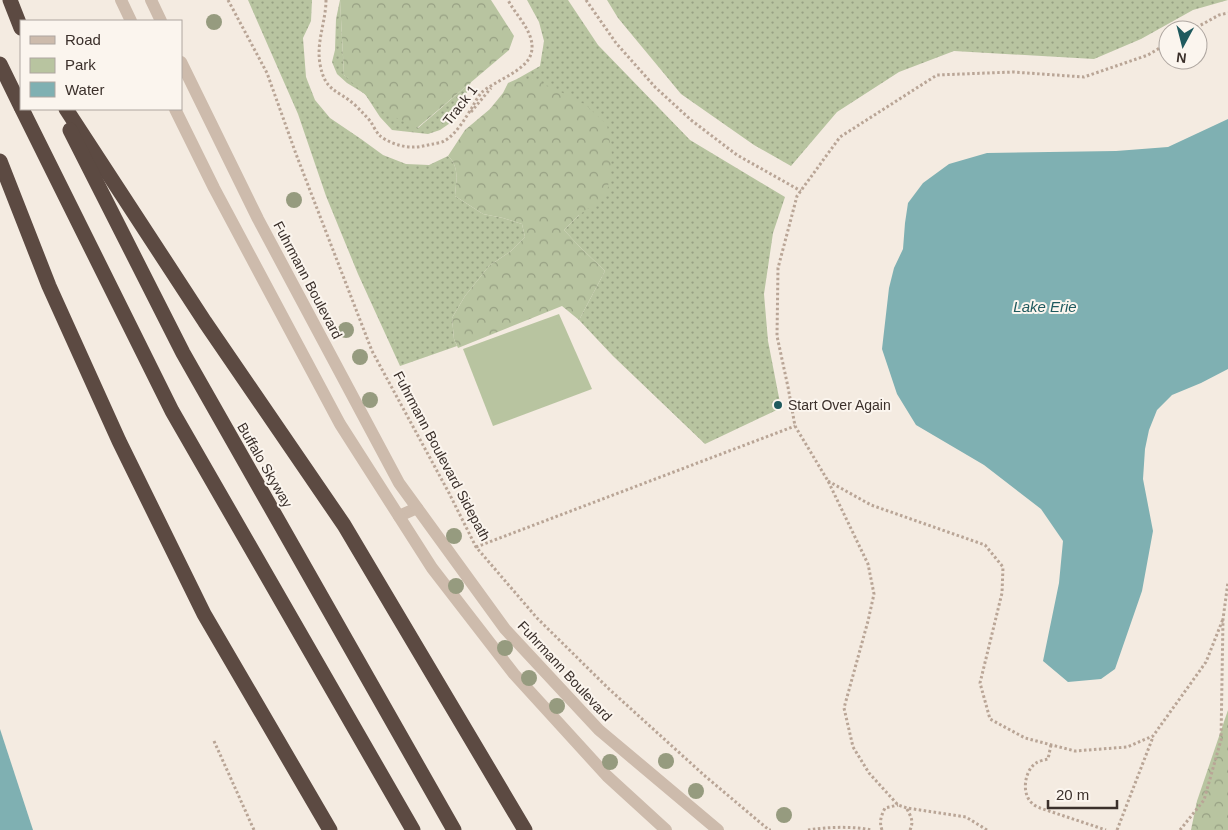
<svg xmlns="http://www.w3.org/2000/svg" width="1228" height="830" viewBox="0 0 1228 830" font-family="Helvetica,sans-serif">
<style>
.grass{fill:url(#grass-dots)}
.forest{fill:url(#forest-crowns)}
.park{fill:#b8c4a0}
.water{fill:#7fb0b2}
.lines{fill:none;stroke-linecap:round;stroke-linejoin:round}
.path{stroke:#b9a596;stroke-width:3;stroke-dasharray:2.5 2.5;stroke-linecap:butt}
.minor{stroke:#cdbbac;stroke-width:12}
.tertiary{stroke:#cdbbac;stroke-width:12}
.motorway{stroke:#5c4a42;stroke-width:15}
.tree{fill:#969b7f}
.poi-dot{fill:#1f5a5e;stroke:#fbf5ee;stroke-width:2}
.labels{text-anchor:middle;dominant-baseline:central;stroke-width:4;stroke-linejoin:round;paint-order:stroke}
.street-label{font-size:14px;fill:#3b302b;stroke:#fbf5ee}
.poi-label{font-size:14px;fill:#3b302b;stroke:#fbf5ee;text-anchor:start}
.water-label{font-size:15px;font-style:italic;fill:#1f5a5e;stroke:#fbf5ee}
</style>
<defs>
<pattern id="grass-dots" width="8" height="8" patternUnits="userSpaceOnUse" patternTransform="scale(1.25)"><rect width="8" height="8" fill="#b8c4a0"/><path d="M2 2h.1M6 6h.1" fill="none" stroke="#97a083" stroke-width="1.8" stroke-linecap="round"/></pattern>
<pattern id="forest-crowns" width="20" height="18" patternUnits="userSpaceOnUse" patternTransform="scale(1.25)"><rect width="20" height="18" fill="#b8c4a0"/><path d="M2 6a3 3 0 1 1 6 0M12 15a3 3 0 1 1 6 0" fill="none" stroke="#97a083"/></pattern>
</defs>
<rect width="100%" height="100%" fill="#f4ebe1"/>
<!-- grass -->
<g class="grass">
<path d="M248,0H312L311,21L303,38L306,77L315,100L330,118L361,139L383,155L406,164L429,165L448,156C460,167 456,181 455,196L483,214L503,218L522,224L525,237L511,251L489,266L465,296L452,318L454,339L457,346L400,366L358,274L326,196L298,114Z"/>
<path d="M340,0L344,75L418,128L471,82L456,119L440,130L428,134L392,130L380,117L365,94L347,83L337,74L332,62L335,50L336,19Z"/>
<path d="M527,0H568L598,45L690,140L785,197L773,233L764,294L768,341L781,408L705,444L613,356L579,320L605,271L578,245L564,230L579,215L532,79H517L540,66L544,41L539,22Z"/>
<path d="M607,0H1228L1193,10L1141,39L1094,59L954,51L899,72L837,112L791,166L754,145L681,94L618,18Z"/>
</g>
<!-- forest -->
<g class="forest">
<path d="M340,0H491L514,36L509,50L417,128L384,112L344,75Z"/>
<path d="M517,79H532L555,89L586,105L607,125L612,155L607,195L579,215L564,230L579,246L605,271L579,320L562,306L458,348L454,339L452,318L465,296L489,266L511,251L525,237L522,224L503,218L483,214L455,196C456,181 460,167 448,156L465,130L490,109L503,93L508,83Z"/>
<path d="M1228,710V830H1191L1197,801Z"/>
</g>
<!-- park -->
<path class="park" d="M559,314L592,389L493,426L463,349Z"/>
<!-- water -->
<g class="water">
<path d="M1228,119V369L1201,383L1172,395L1157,410L1149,430L1145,449L1143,479L1153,531L1142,591L1115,669L1101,679L1068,682L1043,661L1059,583L1063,541L1041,509L984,465L916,425L897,394L882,349L889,288L894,268L903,249L905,223L908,203L923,183L949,164L987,153L1116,151L1168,147Z"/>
<path d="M0,729L33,830H0Z"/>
</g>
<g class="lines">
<!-- path -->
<g class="path">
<path d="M228,0L267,73L296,154L372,351L449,493L476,547L537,618L609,689L705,776L769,830H771"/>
<path d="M326,0C326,21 316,42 320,64C325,92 337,89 355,105C361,111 366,116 371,122C373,126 376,131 379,135C387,142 403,148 415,147C421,147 427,145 433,144C436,143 441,143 444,141C456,135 466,117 473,106C475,102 478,97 481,93C494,81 526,71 531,54C537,34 516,16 508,0"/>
<path d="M586,0L616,43L655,87L691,120L737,155L801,191"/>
<path d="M1192,30L1219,15L1228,13"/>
<path d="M471,112L491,88"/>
<path d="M828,481L871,505L985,545L1003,567L1002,593L980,683L990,719L1025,738L1075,751L1127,747L1153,736L1206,662L1223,619"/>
<path d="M476,547L795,426"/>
<path d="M214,741L254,830"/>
<path d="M1051,745L1048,759C1044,760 1039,761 1036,763C1024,771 1021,795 1033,804C1035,806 1038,807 1040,808L1106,830"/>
<path d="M907,809C911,817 914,821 910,830"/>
<path d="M808,830C828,827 851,826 872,830"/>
<path d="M882,830C879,822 881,816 885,808L898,805"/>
<path d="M987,830L966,817L907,808L898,805L869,773L853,747L844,708L868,621L874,594L868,564L828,481L795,426L788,387L777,336L778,268L797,196L840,137L937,75L1013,72L1084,77L1148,55L1168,43"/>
<path d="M1117,830L1153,737"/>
<path d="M1180,830L1204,800L1221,740L1223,619L1228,582"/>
</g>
<!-- minor -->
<path class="minor" d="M399,516L417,508"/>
<!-- tertiary -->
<g class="tertiary">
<path d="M121,0L131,21"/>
<path d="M151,0L161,21"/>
<path d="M181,62L258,219L399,483L505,629L599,730L718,830"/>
<path d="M175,109L214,188L340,424L432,568L514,674L607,776L666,830"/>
</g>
<!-- motorway -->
<g class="motorway">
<path d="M10,0L21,28"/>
<path d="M0,64L21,107"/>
<path d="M22,109L172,411L413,830"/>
<path d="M66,109L205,322L344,525L525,830"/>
<path d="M70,130L183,353L454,830"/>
<path d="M0,161L49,286L119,441L204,614L330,830"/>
</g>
</g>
<!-- trees -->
<g class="tree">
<circle cx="214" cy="22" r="8"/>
<circle cx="294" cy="200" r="8"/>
<circle cx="346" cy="330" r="8"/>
<circle cx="360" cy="357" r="8"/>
<circle cx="370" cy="400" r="8"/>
<circle cx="454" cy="536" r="8"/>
<circle cx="456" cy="586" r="8"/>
<circle cx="505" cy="648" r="8"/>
<circle cx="529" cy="678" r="8"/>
<circle cx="557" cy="706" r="8"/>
<circle cx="666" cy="761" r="8"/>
<circle cx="610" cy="762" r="8"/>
<circle cx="696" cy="791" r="8"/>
<circle cx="784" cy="815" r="8"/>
</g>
<!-- markers -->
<circle class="poi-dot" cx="778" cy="405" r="5"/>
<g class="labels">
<!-- street labels -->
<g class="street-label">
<text transform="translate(460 105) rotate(-52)">Track 1</text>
<text transform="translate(308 280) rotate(62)">Fuhrmann Boulevard</text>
<text transform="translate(442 456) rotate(62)">Fuhrmann Boulevard Sidepath</text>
<text transform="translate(265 465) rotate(60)">Buffalo Skyway</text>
<text transform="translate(565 671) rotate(47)">Fuhrmann Boulevard</text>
</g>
<!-- poi labels -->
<g class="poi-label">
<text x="788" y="405">Start Over Again</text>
</g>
<!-- water labels -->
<g class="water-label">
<text x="1045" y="306">Lake Erie</text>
</g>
</g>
<!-- legend -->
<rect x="20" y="20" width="162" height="90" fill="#fbf5ee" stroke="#aea6a0"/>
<rect x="30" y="36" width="25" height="8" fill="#cdbbac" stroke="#aea6a0"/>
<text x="65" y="45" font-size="15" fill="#3b302b">Road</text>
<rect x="30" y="58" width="25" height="15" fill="#b8c4a0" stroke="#aea6a0"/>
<text x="65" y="70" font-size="15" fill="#3b302b">Park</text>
<rect x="30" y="82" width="25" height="15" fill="#7fb0b2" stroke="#aea6a0"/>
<text x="65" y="95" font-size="15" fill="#3b302b">Water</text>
<!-- north arrow -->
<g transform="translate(1183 45) rotate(187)"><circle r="24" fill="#fbf5ee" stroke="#aea6a0"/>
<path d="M0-4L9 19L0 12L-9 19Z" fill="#1f5a5e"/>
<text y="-8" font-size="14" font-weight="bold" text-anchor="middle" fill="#3b302b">N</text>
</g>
<!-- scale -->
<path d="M1048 800v8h69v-8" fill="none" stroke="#3b302b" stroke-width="2.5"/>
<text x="1056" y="800" font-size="15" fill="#3b302b" stroke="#fbf5ee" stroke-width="4" paint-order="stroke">20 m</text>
</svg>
